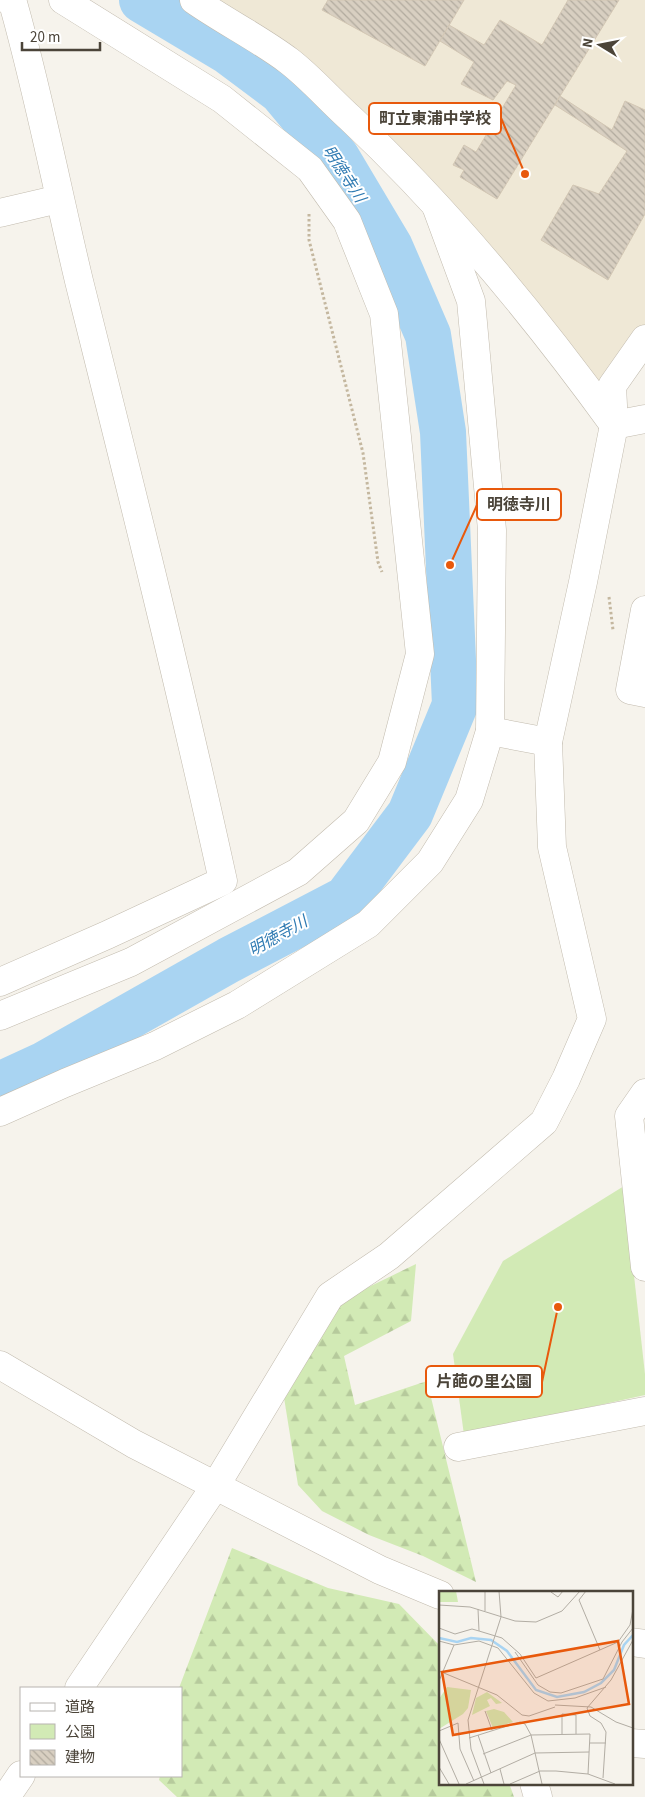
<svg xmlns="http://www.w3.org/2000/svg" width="645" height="1797" viewBox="0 0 645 1797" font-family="'Source Sans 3','Noto Sans JP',sans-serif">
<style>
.education{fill:#efe8d6}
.forest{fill:url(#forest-firs)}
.park{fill:#d2eab5}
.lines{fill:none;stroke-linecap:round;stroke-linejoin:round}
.river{stroke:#a9d4f2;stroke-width:46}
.building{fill:url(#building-back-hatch);stroke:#d3c7b4}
.minor-casing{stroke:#c2bbae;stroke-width:29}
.path{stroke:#c4b79f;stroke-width:3;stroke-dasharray:2.5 2.5;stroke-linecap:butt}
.minor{stroke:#fff;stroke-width:28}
.labels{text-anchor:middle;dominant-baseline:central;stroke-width:4;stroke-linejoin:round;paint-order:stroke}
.water-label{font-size:16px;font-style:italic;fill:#2e7ab2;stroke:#fff}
.inset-river{fill:none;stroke:#a9d4f2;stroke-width:2.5}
.inset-road{fill:none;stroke:#b2ada4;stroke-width:1}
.view{fill:#e8590c;fill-opacity:0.15;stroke:#e8590c;stroke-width:2.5}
.inset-edge{fill:none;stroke:#4b4439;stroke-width:2.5}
.leader{fill:none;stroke:#e8590c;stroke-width:2}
.callout-dot{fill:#e8590c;stroke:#fff;stroke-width:2}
.callout{fill:#fff;stroke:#e8590c;stroke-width:2}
.callout-label{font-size:16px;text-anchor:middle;font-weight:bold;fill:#4b4439}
</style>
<defs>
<pattern id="forest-firs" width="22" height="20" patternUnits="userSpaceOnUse" patternTransform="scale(1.25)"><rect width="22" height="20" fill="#d2eab5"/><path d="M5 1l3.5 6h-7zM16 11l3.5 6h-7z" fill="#b6ca9c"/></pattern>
<pattern id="building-back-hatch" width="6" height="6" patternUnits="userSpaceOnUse" patternTransform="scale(1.25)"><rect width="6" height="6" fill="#d8cfc1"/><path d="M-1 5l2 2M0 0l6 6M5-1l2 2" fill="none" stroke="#b1aa9e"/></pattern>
</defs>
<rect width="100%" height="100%" fill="#f6f3ec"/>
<!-- education -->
<path class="education" d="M194,0H645V339L612,386L586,387L375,142Z"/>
<!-- forest -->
<g class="forest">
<path d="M416,1264L411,1321L344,1356L355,1405L427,1381L476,1582L423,1556L369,1535L322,1511L298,1485L282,1385L344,1299Z"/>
<path d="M232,1548L328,1588L399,1604L440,1646V1783H509L514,1797H177L159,1780L160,1776H181V1688H179Z"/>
</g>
<!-- park -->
<path class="park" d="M624,1186L645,1374V1395L464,1435L453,1354L503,1261Z"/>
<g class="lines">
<!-- river -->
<path class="river" d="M0,1085L45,1064L229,960L346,899L410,814L455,705L443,432L428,335L390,247L337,158L281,91L229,52L142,0"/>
</g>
<!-- building -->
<g class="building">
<path d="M328,0H464L425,66L322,10Z"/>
<path d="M568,0H619L497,199L460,177L464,170L453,165L464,145L476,152L516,85L507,81L493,100L461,84L474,62L440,41L449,25L484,45L500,20L542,45Z"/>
<path d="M560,96L612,130L625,101L645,110V214L608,280L541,240L573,185L599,194L627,151L555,105Z"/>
</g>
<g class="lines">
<!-- minor casing -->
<g class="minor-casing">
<g id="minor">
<path d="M194,0C224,21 260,39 289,61C311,78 330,100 350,118C448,210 535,316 614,425"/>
<path d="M0,213L59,199"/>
<path d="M614,425L645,419"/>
<path d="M645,610L630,690L645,693"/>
<path d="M490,731L548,742L583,582L614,425L612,386L645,339"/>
<path d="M0,982L107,935L223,881C179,680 129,481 79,281C57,189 39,95 13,3L8,0"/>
<path d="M0,1016L131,962L298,872L356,821L392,762L420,654L384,314L347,221L310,169L222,99L63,0"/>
<path d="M645,1093L629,1116L645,1267"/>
<path d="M0,1112L65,1083L155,1046L237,1005L368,924L430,862L469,800L490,731L492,530L471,301L436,206"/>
<path d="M0,1365L134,1444L380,1570L440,1595"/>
<path d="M458,1447L645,1411"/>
<path d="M631,1642L645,1644"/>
<path d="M79,1688L216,1485L330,1296L389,1256L544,1122L566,1079L592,1019L552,847L548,742"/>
<path d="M631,1743L645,1744"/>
<path d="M534,1783L538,1797"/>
<path d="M6,1797L21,1775"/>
</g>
</g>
<!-- path -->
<g class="path">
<path d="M309,214V240L363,453L378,562L382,572"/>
<path d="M609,597L613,630"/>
</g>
<!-- minor -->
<use href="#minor" class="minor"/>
</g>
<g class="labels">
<!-- water labels -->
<g class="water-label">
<text transform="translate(344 174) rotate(57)">明徳寺川</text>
<text transform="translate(278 936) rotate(-29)">明徳寺川</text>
</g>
</g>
<!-- overview -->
<g transform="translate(439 1591)">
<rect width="194" height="194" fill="#f6f3ec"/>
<path d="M8,96L32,99L29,117L24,123L0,138V108ZM48,101L63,112L57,113L52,107L48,109L51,115L33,124L37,107Z" fill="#d2eab5"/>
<path d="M0,0H17L19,11H0ZM55,118L65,121L74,131L54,137L47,120Z" fill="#d2eab5"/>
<path class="inset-river" d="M0,47L18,51L32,47L52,49L68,60L97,99L118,106L145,101L162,92L175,79L185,54L194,44"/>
<path class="inset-road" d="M46,0V20M147,0L140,9L161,59M112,1L119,6L124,0M0,14L31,16L76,30L97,31L123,20L141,0M39,18L40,40L63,47L81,63L97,87L179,51L191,34L194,18M0,37L16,43L33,38L40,40M0,50L15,54L40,50L59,57L95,102L109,110L136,107L167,96M76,61L99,94L111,101L122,102L164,88L183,51L194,37M0,80L58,104L83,124L90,125L116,116M0,90L15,54M116,114L152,116L177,131L194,137M148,117L172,89L194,49M148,117L151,125L162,132L167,141L164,187M46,120L53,139M0,140L19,132L21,158L35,190M123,143V123L137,124V143M39,144L52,182M30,147L81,131L86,133L92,144L103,193M0,148L20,193M151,152H167M44,163L92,144L151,143L149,183M0,176L10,193M61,178L65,193M27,193L96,162L150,161M45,193L32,158L29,129L62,26L60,0M71,193L101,180H117L149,183L176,193"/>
<path class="view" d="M179,50L190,113L14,144L3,81Z"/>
<rect width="194" height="194" class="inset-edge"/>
</g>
<!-- callouts -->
<path class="leader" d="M525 174L501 118M450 565L477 505M558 1307L542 1382"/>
<g class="callout-dot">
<circle cx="525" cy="174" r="5"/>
<circle cx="450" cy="565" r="5"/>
<circle cx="558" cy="1307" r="5"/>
</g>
<g class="callout">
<rect x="369" y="103" width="132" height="31" rx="5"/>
<rect x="477" y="489" width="84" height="31" rx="5"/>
<rect x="426" y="1366" width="116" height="31" rx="5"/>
</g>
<g class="callout-label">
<text x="435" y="124">町立東浦中学校</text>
<text x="519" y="510">明徳寺川</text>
<text x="484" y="1387">片葩の里公園</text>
</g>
<!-- legend -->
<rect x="20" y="1687" width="162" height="90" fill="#ffffff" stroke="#b7b4b0"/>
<rect x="30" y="1703" width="25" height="8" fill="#ffffff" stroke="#b7b4b0"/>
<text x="65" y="1712" font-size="15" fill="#4b4439">道路</text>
<rect x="30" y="1724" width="25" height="15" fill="#d2eab5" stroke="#b7b4b0"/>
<text x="65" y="1737" font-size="15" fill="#4b4439">公園</text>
<rect x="30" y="1750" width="25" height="15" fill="url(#building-back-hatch)" stroke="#b7b4b0"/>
<text x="65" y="1762" font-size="15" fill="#4b4439">建物</text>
<!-- north arrow -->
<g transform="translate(600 45) rotate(280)" stroke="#ffffff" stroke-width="4" paint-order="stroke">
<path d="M0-4L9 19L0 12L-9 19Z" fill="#4b4439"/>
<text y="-8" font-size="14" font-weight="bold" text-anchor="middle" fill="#4b4439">N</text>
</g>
<!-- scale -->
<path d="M22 42v8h78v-8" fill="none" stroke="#4b4439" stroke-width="2.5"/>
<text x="30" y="42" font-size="15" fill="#4b4439" stroke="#ffffff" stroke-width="4" paint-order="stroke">20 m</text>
</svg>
